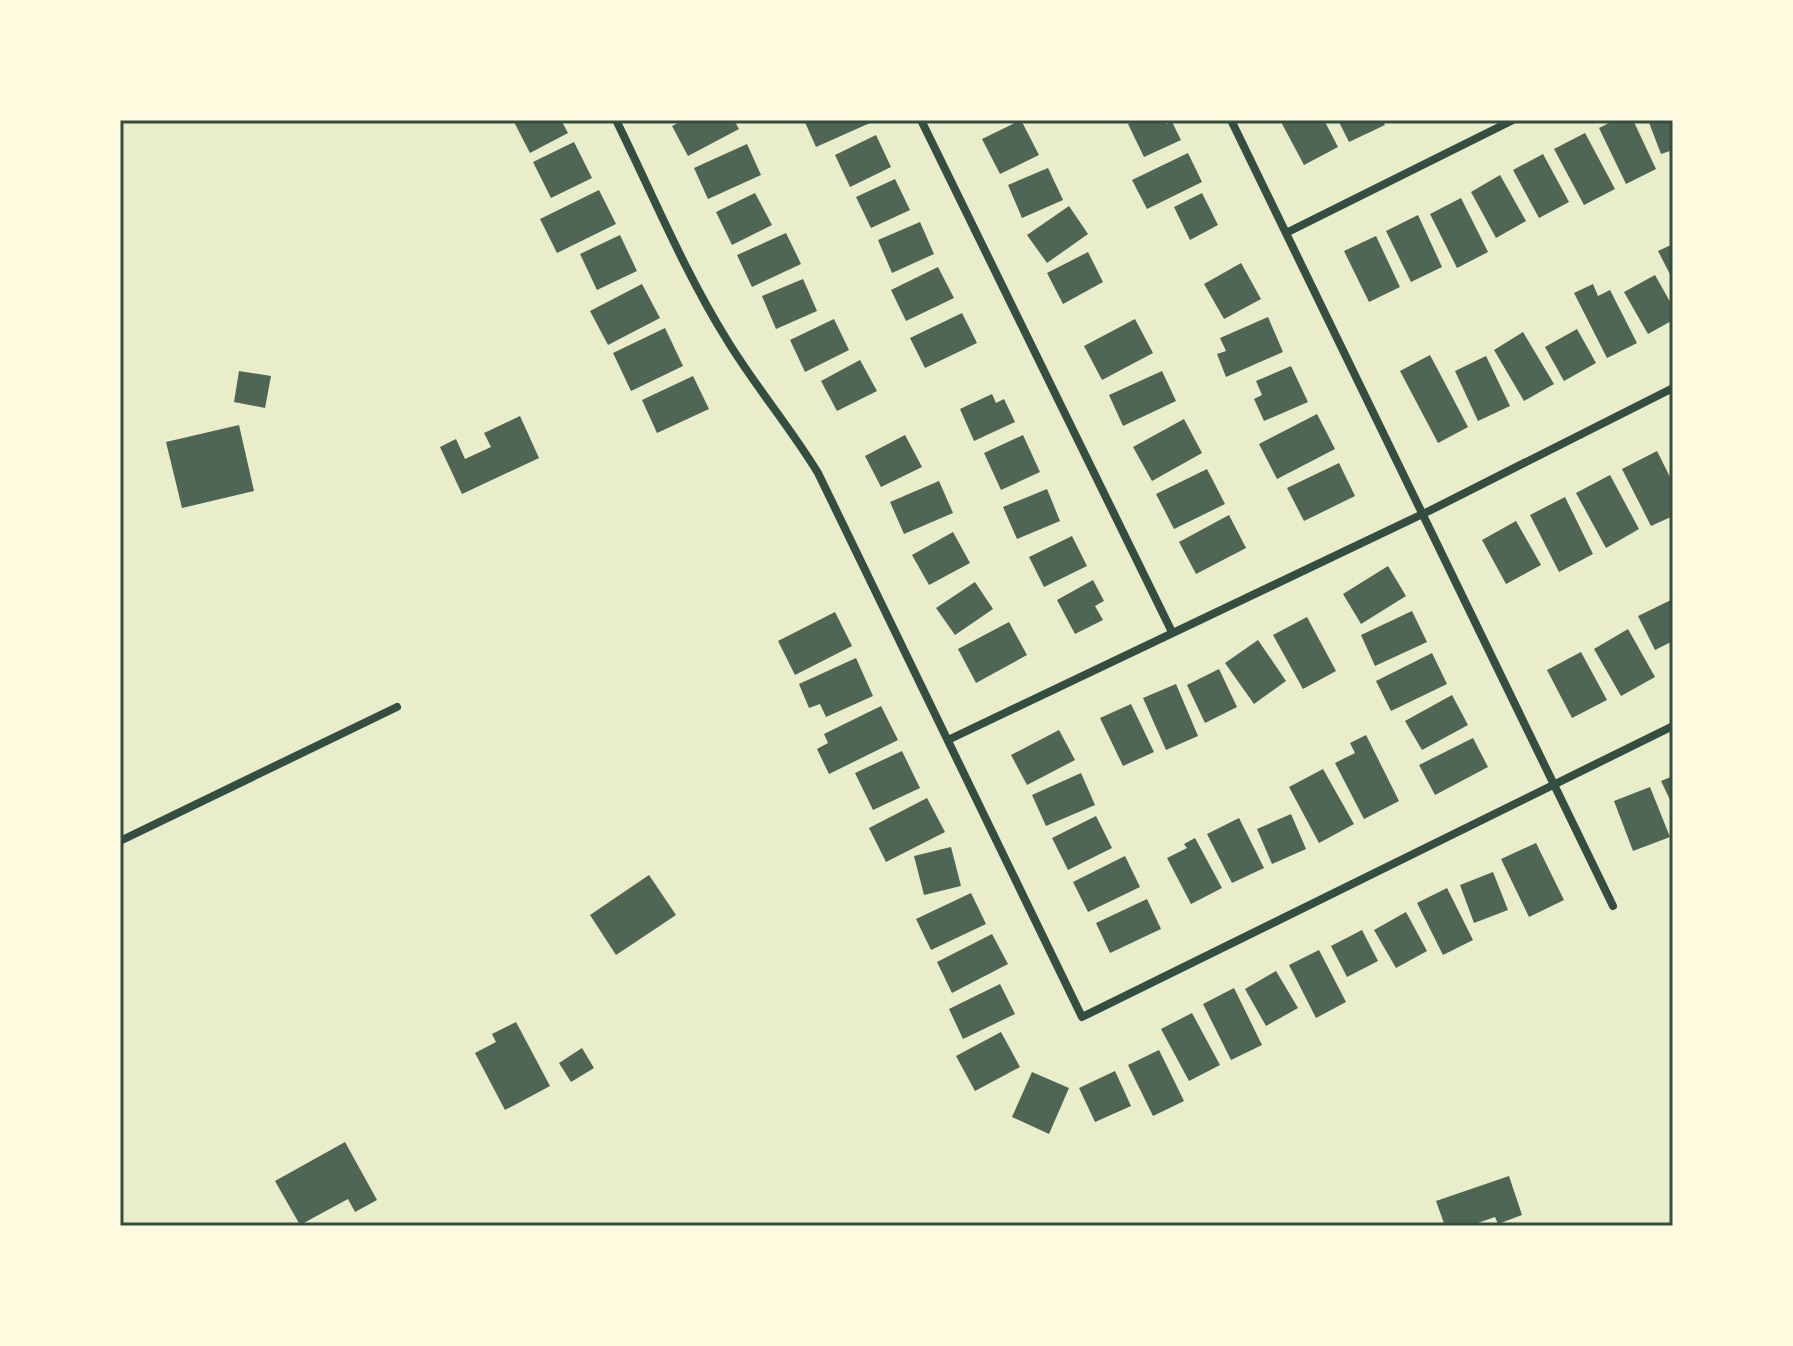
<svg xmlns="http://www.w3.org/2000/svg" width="1793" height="1346" viewBox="0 0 1793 1346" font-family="'Asap Condensed',sans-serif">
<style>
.building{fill:#4f6655}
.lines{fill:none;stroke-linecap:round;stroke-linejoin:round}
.minor{stroke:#344e41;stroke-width:8}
.neatline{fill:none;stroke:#344e41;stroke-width:3}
</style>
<rect width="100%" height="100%" fill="#e9edc9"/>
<!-- building -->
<g class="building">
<path d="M513,120H561L568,133L530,153Z"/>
<path d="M684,120H734L739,129L688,156L672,126Z"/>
<path d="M804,120H869L870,123L816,147Z"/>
<path d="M1021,120L1039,155L1000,174L982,139Z"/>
<path d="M1138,120H1164L1166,124L1172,122L1181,140L1144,157L1128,124Z"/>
<path d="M1280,120H1324L1338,147L1304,165Z"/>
<path d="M1338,120H1382L1385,125L1349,142Z"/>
<path d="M1615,120H1633L1656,169L1626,184L1599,128Z"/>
<path d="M1648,120H1673V150L1661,154Z"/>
<path d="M1585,133L1615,189L1584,205L1554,149Z"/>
<path d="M876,135L891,167L850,187L835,155Z"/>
<path d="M574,142L592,178L551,198L533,162Z"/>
<path d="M747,144L761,175L708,199L694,168Z"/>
<path d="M1188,153L1202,182L1147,209L1132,180Z"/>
<path d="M1543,154L1569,202L1539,218L1513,170Z"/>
<path d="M1048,168L1063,200L1022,218L1008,185Z"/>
<path d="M1500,175L1526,221L1496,238L1471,192Z"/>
<path d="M895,179L910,210L871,228L856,197Z"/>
<path d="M599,190L616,224L557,253L540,219Z"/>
<path d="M755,193L772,225L732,245L716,212Z"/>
<path d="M1202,193L1218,225L1190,240L1174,207Z"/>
<path d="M1461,198L1488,252L1457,268L1430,214Z"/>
<path d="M1069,206L1088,234L1047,263L1027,235Z"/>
<path d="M1418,215L1442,267L1411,282L1386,231Z"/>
<path d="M920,222L934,254L892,273L878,240Z"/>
<path d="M786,233L801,264L752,287L737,255Z"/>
<path d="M620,235L637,271L597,290L580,254Z"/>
<path d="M1376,236L1400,287L1369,302L1344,251Z"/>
<path d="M1673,244V280L1658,251Z"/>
<path d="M1088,252L1103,282L1063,304L1047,273Z"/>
<path d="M1241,263L1261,299L1224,319L1204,284Z"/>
<path d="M938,267L954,298L906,321L891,290Z"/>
<path d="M1655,275L1673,307V320L1648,334L1624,292Z"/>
<path d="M803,279L817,311L776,329L762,296Z"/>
<path d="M642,284L660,318L608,345L590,311Z"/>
<path d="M1593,284L1598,296L1610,290L1637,343L1607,358L1574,293Z"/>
<path d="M962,313L977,343L925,368L910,338Z"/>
<path d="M1268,317L1283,352L1226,377L1217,354L1226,351L1220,338Z"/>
<path d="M834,319L849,350L805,372L790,340Z"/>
<path d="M1135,319L1153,353L1102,380L1084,346Z"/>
<path d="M665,328L683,366L631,391L613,353Z"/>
<path d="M1577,329L1596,363L1564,381L1545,347Z"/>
<path d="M1523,332L1554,384L1524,401L1494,350Z"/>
<path d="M1430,355L1468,427L1438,443L1400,371Z"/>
<path d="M1486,356L1510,406L1478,421L1455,371Z"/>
<path d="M860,360L877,391L837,411L821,381Z"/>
<path d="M1291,366L1308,402L1264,421L1254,399L1262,395L1256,381Z"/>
<path d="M239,371L271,376L265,408L234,402Z"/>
<path d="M1162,371L1176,401L1123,426L1109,395Z"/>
<path d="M693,376L709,409L657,433L642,400Z"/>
<path d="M992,394L996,403L1004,399L1015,422L974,441L960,409Z"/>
<path d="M1317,414L1335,449L1277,479L1259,444Z"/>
<path d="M520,416L539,458L462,494L440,447L456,439L465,459L491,447L484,433Z"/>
<path d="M1184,419L1202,453L1152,481L1133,447Z"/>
<path d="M239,425L254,491L182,508L166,442Z"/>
<path d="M905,435L922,467L881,487L865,456Z"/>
<path d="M1023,435L1040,472L1001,490L984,453Z"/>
<path d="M1657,451L1673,483V516L1651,526L1622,469Z"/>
<path d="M1339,463L1355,496L1304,521L1287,488Z"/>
<path d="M1207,469L1225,504L1174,529L1156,494Z"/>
<path d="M1610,475L1639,529L1606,548L1576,493Z"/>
<path d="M939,481L953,513L904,534L890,502Z"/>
<path d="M1047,489L1060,521L1017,539L1003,507Z"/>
<path d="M1565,497L1593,554L1559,572L1530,515Z"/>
<path d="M1229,515L1246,548L1196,574L1179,542Z"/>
<path d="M1516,521L1541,565L1506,584L1482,540Z"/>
<path d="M953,532L970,563L929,585L912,555Z"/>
<path d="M1072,536L1087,566L1044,587L1029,557Z"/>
<path d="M1388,566L1406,596L1361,624L1343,594Z"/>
<path d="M1093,580L1104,601L1095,606L1103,620L1075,634L1057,600Z"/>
<path d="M975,582L993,609L955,635L936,608Z"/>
<path d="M1671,600L1673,641L1655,650L1638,616Z"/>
<path d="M1412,611L1427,642L1375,666L1361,635Z"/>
<path d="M835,612L852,646L795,675L778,641Z"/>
<path d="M1307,617L1336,671L1303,689L1273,635Z"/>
<path d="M1009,622L1027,655L976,683L958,649Z"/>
<path d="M1628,629L1655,677L1621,696L1594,649Z"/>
<path d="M1258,640L1286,681L1254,704L1225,663Z"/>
<path d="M1581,652L1607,700L1572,718L1547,670Z"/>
<path d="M1432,653L1447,684L1391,711L1376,681Z"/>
<path d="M856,658L873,696L826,717L820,704L809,708L799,684Z"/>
<path d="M1219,669L1237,707L1205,723L1187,685Z"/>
<path d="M1176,684L1198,736L1166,750L1143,698Z"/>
<path d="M1452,695L1468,725L1422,750L1405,721Z"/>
<path d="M1131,704L1154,752L1123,766L1100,718Z"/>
<path d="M881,706L898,740L829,774L817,749L828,743L824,734Z"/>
<path d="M1059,730L1075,760L1027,785L1011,755Z"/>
<path d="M1366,735L1399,801L1364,819L1335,763L1355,753L1350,743Z"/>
<path d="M1473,738L1488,767L1435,795L1419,765Z"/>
<path d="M902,751L920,788L873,810L855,773Z"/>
<path d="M1323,769L1354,824L1319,843L1289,787Z"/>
<path d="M1081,773L1095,805L1046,826L1032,795Z"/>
<path d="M1673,776V806L1661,781Z"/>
<path d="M1650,787L1670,837L1633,851L1614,801Z"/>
<path d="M927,798L945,832L886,862L869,828Z"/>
<path d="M1291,814L1306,849L1272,864L1257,829Z"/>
<path d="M1096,816L1112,848L1068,870L1052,838Z"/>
<path d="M1239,818L1264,868L1232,883L1207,834Z"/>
<path d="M1195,838L1222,888L1191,904L1167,858L1187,848L1184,844Z"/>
<path d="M1536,843L1564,900L1529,917L1501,859Z"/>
<path d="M951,847L961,886L924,895L914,856Z"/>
<path d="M1125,856L1140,887L1088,912L1073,882Z"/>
<path d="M1493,872L1508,910L1474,923L1460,885Z"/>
<path d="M649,875L676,915L616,955L590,915Z"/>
<path d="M1447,888L1473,940L1443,955L1417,903Z"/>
<path d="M971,893L986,924L931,950L916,919Z"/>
<path d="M1147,899L1161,929L1110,953L1096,923Z"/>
<path d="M1406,912L1427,951L1396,968L1374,930Z"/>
<path d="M1362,930L1378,961L1347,977L1331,946Z"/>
<path d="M992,934L1008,964L952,993L937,962Z"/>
<path d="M1319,950L1346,1002L1316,1018L1289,965Z"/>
<path d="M1276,971L1298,1008L1266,1026L1245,989Z"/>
<path d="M1000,984L1015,1014L963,1039L949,1009Z"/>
<path d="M1234,988L1262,1045L1231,1060L1203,1004Z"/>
<path d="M1192,1013L1220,1065L1189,1081L1161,1029Z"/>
<path d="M516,1022L550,1086L505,1110L475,1053L496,1042L492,1034Z"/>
<path d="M1001,1032L1020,1067L975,1091L956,1056Z"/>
<path d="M582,1048L594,1068L571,1082L559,1063Z"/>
<path d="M1159,1050L1184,1101L1153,1116L1128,1065Z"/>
<path d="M1115,1071L1131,1106L1095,1122L1079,1088Z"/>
<path d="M1032,1072L1069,1088L1049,1134L1012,1117Z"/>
<path d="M345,1142L377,1200L355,1212L348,1199L300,1225L275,1181Z"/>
<path d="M1509,1176L1522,1215L1498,1224L1495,1217L1469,1226H1445L1436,1201Z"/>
</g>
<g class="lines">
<!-- minor -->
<g class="minor">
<path d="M616,120C652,193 684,271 727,340C755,386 790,427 818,473L1082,1017L1673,726"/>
<path d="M921,120L1172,632"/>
<path d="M1231,120L1613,906"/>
<path d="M1286,233L1513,120"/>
<path d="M948,740L1429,511L1673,388"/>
<path d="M120,841L397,707"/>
</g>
</g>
<!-- border -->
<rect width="1793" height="1346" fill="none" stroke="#fefae0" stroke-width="244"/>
<rect x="122" y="122" width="1549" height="1102" class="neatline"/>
</svg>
